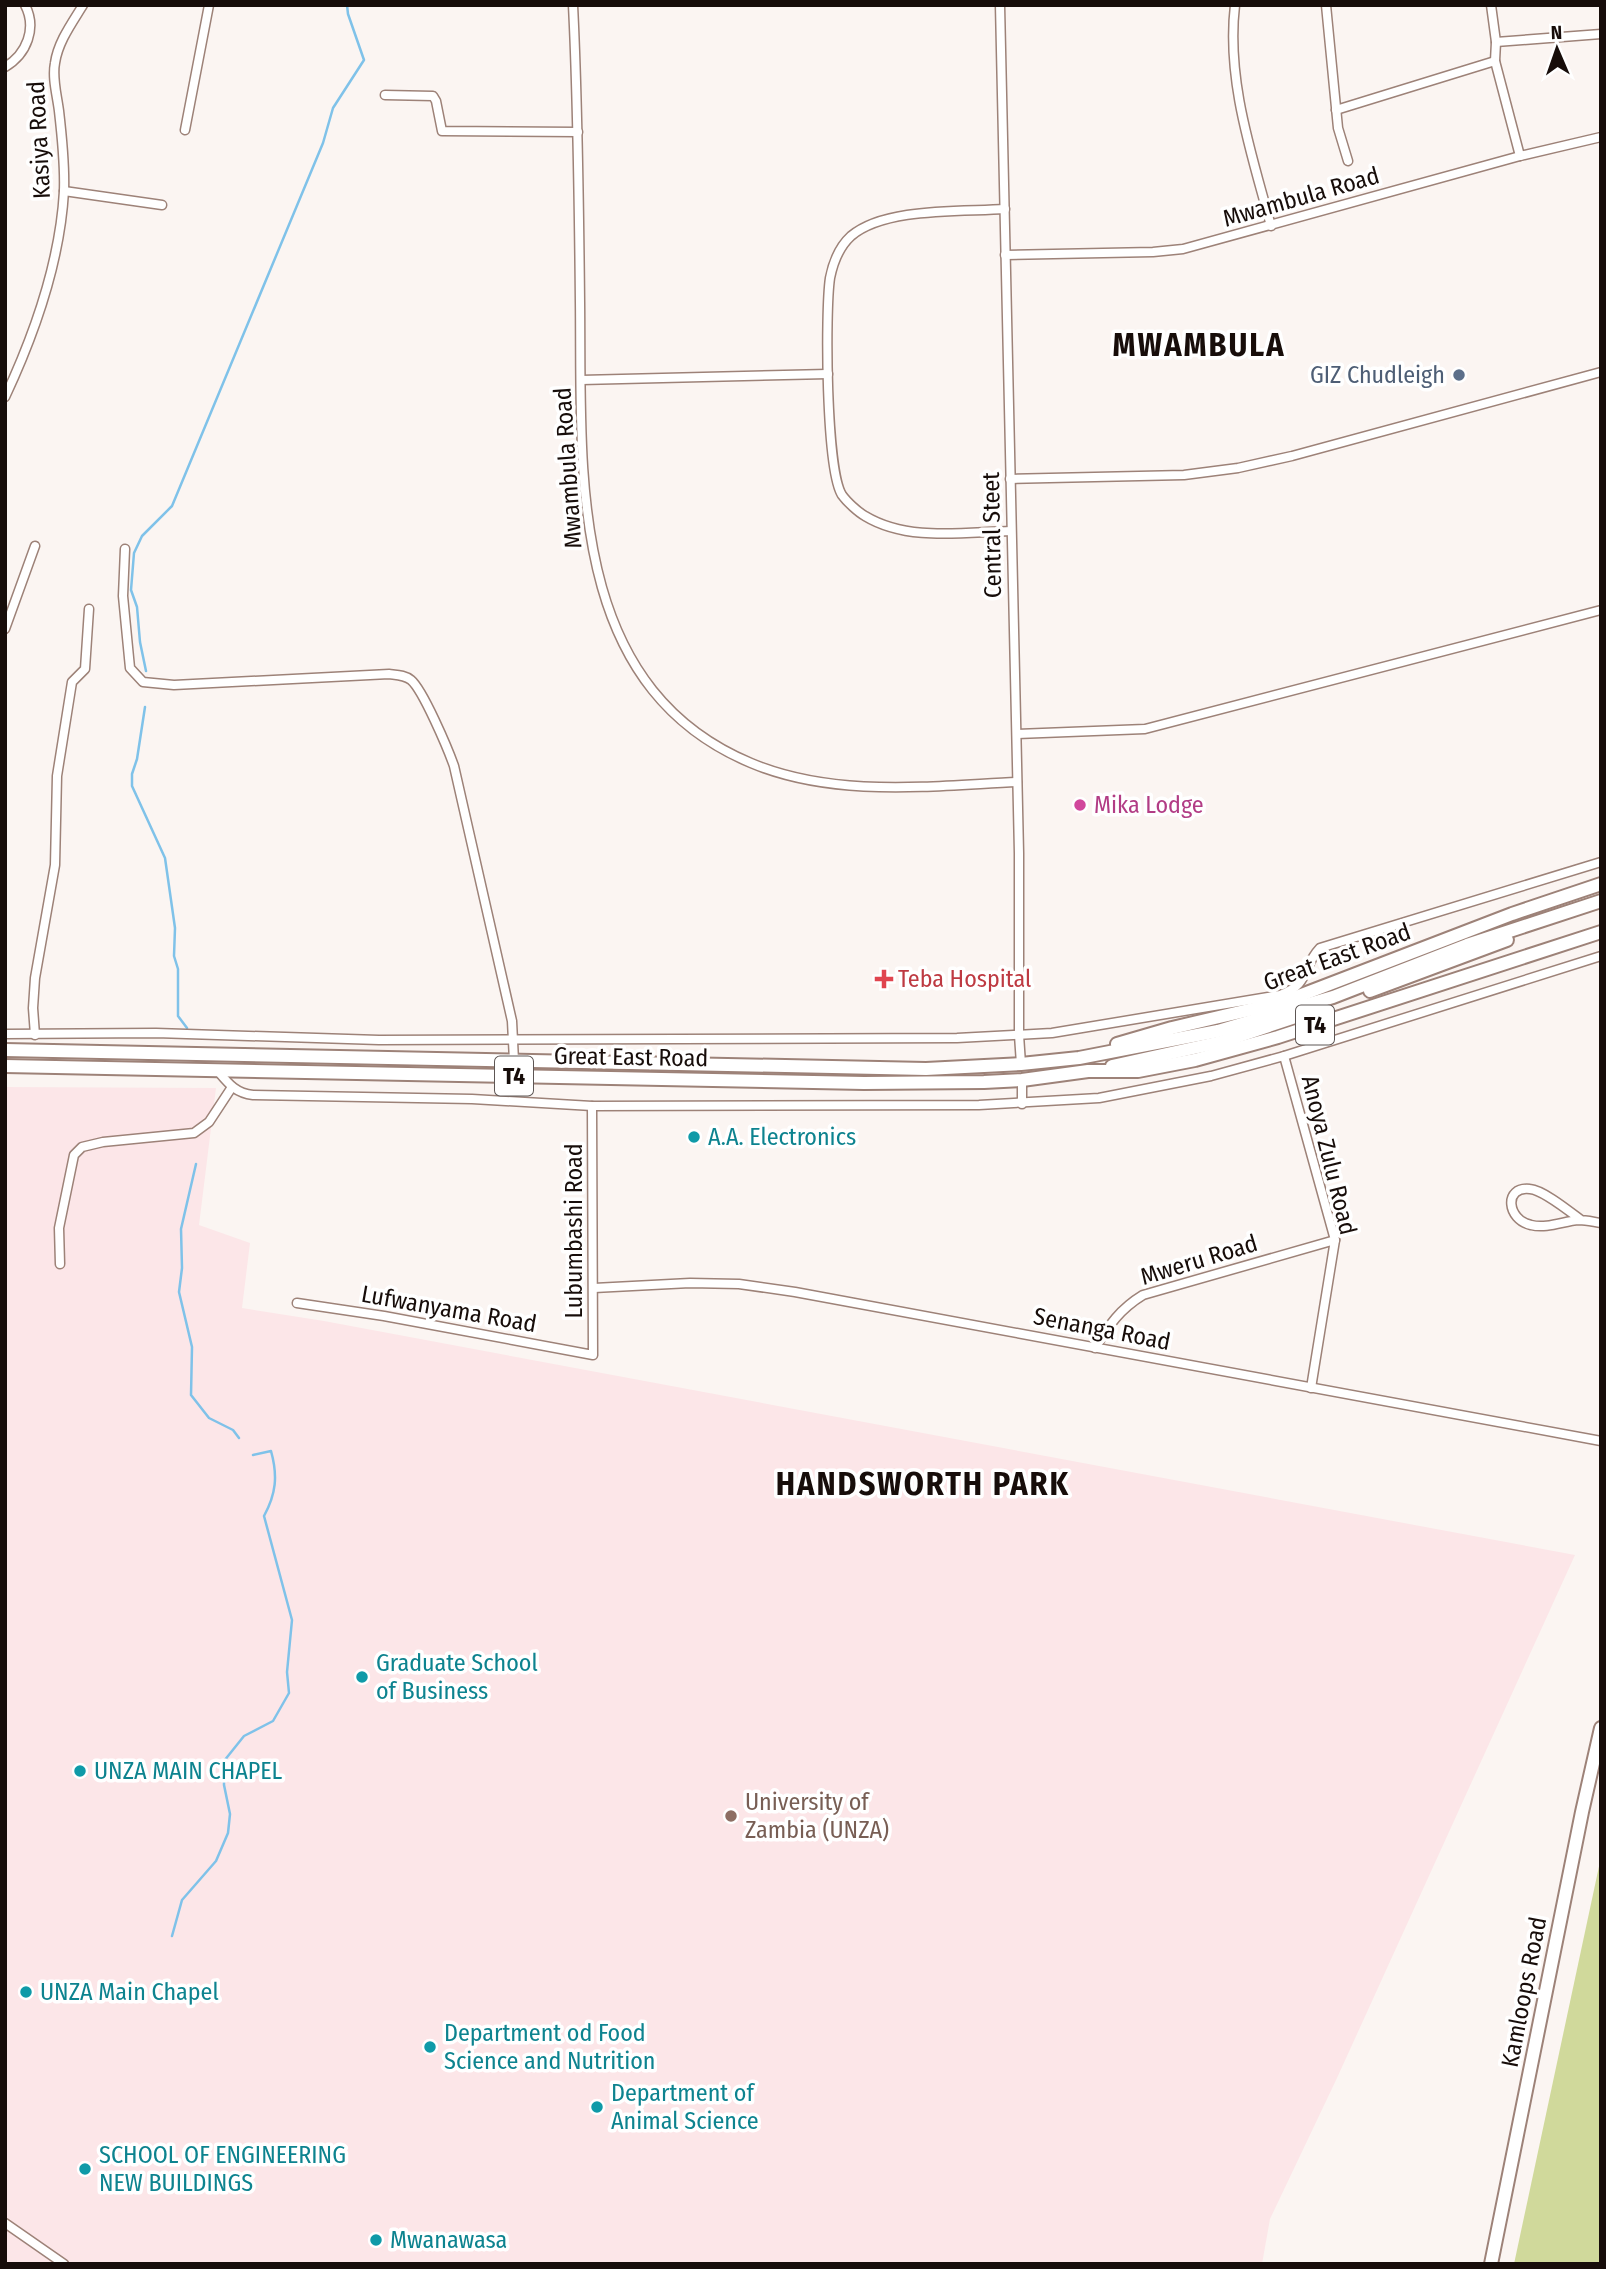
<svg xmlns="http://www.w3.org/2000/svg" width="1606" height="2269" viewBox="0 0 1606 2269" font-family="'Fira Sans Condensed',sans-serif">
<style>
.education{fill:#fce6e8}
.green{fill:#d0d99b}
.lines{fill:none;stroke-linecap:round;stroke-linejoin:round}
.stream{stroke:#7fc2e9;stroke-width:2.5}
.minor-casing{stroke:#9d8278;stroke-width:11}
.secondary-casing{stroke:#9d8278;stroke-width:16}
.primary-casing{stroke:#9d8278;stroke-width:16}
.minor{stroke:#fff;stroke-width:8}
.secondary{stroke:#fff;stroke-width:12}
.primary{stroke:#fff;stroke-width:12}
.service-dot{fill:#5c6f8a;stroke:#fff;stroke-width:2.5}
.hotel-dot{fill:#d1479c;stroke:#fff;stroke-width:2.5}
.health-dot{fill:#e0444e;stroke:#fff;stroke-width:2.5}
.culture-dot{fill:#0f9aa8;stroke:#fff;stroke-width:2.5}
.education-dot{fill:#8d6e63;stroke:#fff;stroke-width:2.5}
.labels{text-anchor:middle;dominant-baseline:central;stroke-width:7;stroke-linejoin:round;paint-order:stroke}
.shield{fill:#fff;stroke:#5d5654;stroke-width:2}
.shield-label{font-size:23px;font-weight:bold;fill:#170d0a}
.street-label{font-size:24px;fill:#170d0a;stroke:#fff}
.service-label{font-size:24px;fill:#4e5e75;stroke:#fff;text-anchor:end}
.hotel-label{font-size:24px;fill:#b23c85;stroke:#fff;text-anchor:start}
.health-label{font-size:24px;fill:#be3a42;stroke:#fff;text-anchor:start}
.culture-label{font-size:24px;fill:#0d838f;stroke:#fff;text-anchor:start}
.education-label{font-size:24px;fill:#785e54;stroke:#fff;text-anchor:start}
.district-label{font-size:32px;font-weight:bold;letter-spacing:2px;fill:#170d0a;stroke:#fff}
</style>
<rect width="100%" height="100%" fill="#fbf5f2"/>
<!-- education -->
<path class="education" d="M5,1087L216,1088L199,1225L250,1243L242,1308L324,1321L1575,1555L1337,2078L1270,2219L1262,2264H5Z"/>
<!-- green -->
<path class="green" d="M1601,1857V2264H1514Z"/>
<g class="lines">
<!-- stream -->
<g class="stream">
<path d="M146,671L140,642L137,607L131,590L134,553L142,536L172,506L323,143L333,108L364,60L348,14L347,5"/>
<path d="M145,707L137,759L132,774V786L165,858L175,928L174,956L178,969V1016L187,1028"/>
<path d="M196,1164L181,1229L182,1268L179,1292L192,1347L191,1395L209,1418L233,1430L239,1438"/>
<path d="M172,1936L182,1900L216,1861L228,1833L230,1814L224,1785V1761L244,1736L273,1721L289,1693L287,1672L292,1620L264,1516C276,1494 278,1476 271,1451L253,1455"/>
</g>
<!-- minor casing -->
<g class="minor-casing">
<g id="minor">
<path d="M573,5C578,104 579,203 580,302C582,469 565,685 751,763C834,798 930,786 1017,782"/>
<path d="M1000,5L1019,853V1035L1021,1064"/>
<path d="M1235,5C1226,80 1252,155 1271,226"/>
<path d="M1326,5L1338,128L1348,161"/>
<path d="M1491,5L1496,42L1495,61L1520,156"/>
<path d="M1496,42L1601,34"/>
<path d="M5,67C27,54 37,28 25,5"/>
<path d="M385,95L433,96L436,101L442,131L578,132"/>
<path d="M1336,110L1495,61"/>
<path d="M185,130L209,5"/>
<path d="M64,191L162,205"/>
<path d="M1005,209C962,212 885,207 851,236C839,247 833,263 830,278C825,312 826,470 842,495C847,502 858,512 865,516C908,542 964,532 1011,531"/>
<path d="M1005,255L1153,252L1183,249L1520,156L1601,137"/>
<path d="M581,380L828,374"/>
<path d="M5,397C35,333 60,262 64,191C65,164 62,137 59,111C57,95 52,78 55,63C58,42 72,23 83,5"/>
<path d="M1010,479L1184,475L1238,468L1292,456L1601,372"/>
<path d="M125,549L123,596L130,668L143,682L174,685L389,674C397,675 405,675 411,680C423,690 448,749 454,766L512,1021L514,1061"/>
<path d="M5,629L35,546"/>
<path d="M1017,734L1145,729L1601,610"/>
<path d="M5,1034L156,1033L379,1040L957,1038L1052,1033L1280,995C1311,984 1301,968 1320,948L1601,862"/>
<path d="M35,1035L33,1008L35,978L55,865L57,776L72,682L85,669L89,609"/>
<path d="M1284,1056L1335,1240L1311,1388"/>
<path d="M217,1070C228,1083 235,1093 253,1095L472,1099L592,1106L979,1105L1099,1098L1211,1076L1284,1056L1601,956"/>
<path d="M1022,1080V1104"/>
<path d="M1581,1220C1569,1211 1543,1190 1530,1189C1503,1186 1507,1220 1531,1225C1547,1229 1564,1221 1579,1220C1586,1220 1594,1222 1601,1223"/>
<path d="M60,1264L59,1228L74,1155L82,1147L103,1142L194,1133L209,1122L232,1087"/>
<path d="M594,1288L690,1283L739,1284L795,1292L1601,1441"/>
<path d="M297,1303L384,1316L593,1355L592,1106"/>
<path d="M1095,1348C1109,1325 1120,1309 1143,1295L1335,1240"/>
<path d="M5,2223L64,2264"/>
</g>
</g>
<!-- secondary casing -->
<g class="secondary-casing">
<path id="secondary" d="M1491,2264L1582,1812L1601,1728"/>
</g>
<!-- primary casing -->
<g class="primary-casing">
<g id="primary">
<path d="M1370,991L1507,940"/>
<path d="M1117,1044L1172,1028L1283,1002L1512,914L1601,884"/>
<path d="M5,1050L926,1069L1021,1064L1079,1058L1218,1031L1333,997L1467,945L1601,901"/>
<path d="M5,1066L864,1083L984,1082L1022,1080L1088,1071H1138L1195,1060L1278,1037L1601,932"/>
<path d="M1112,1066L1221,1042L1313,1011"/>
</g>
</g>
<!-- minor -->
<use href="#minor" class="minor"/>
<!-- secondary -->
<use href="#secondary" class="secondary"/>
<!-- primary -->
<use href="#primary" class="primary"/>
</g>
<!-- markers -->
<circle class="service-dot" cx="1459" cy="375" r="7"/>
<circle class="hotel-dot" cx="1080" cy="805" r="7"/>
<path class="health-dot" d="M880.5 968.5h7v7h7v7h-7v7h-7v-7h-7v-7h7z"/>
<g class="culture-dot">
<circle cx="694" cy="1137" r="7"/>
<circle cx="362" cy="1677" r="7"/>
<circle cx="80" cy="1771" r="7"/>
<circle cx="26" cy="1992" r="7"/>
<circle cx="430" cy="2047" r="7"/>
<circle cx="597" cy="2107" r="7"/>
<circle cx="85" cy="2169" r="7"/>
<circle cx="376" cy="2240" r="7"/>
</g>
<circle class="education-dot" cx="731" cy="1816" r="7"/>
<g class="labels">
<!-- shield labels -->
<g class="shield">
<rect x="1296" y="1005.5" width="38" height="39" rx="5"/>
<rect x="495" y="1056.5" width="38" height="39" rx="5"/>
</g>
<g class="shield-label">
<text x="1315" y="1025">T4</text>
<text x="514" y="1076">T4</text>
</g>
<!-- street labels -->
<g class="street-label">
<text transform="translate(39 140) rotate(-93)">Kasiya Road</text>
<text transform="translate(1301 197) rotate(-16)">Mwambula Road</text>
<text transform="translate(568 468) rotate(-94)">Mwambula Road</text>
<text transform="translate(992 535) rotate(-91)">Central Steet</text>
<text transform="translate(1337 957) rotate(-20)">Great East Road</text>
<text transform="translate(631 1057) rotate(1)">Great East Road</text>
<text transform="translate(1329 1155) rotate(76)">Anoya Zulu Road</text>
<text transform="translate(574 1231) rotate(-90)">Lubumbashi Road</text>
<text transform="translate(1199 1260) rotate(-17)">Mweru Road</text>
<text transform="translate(449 1309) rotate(10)">Lufwanyama Road</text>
<text transform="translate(1102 1329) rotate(11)">Senanga Road</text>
<text transform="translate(1524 1992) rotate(-79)">Kamloops Road</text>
</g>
<!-- service labels -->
<g class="service-label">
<text x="1445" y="375">GIZ Chudleigh</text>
</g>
<!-- hotel labels -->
<g class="hotel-label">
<text x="1094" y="805">Mika Lodge</text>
</g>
<!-- health labels -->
<g class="health-label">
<text x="898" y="979">Teba Hospital</text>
</g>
<!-- culture labels -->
<g class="culture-label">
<text x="708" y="1137">A.A. Electronics</text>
<text x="376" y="1663">Graduate School<tspan x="376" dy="28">of Business</tspan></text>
<text x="94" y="1771">UNZA MAIN CHAPEL</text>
<text x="40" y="1992">UNZA Main Chapel</text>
<text x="444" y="2033">Department od Food<tspan x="444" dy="28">Science and Nutrition</tspan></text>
<text x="611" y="2093">Department of<tspan x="611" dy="28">Animal Science</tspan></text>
<text x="99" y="2155">SCHOOL OF ENGINEERING<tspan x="99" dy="28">NEW BUILDINGS</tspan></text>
<text x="390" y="2240">Mwanawasa</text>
</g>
<!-- education labels -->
<g class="education-label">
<text x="745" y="1802">University of<tspan x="745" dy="28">Zambia (UNZA)</tspan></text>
</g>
<!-- district labels -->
<g class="district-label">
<text x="1199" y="345">MWAMBULA</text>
<text x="923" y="1484">HANDSWORTH PARK</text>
</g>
</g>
<!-- border -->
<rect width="1606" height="2269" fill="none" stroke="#170d0a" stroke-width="14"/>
<!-- north arrow -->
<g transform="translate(1557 49) rotate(358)" stroke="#ffffff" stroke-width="5" paint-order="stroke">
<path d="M0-5L12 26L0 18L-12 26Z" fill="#170d0a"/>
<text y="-10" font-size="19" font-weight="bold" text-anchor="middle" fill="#170d0a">N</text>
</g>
</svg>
